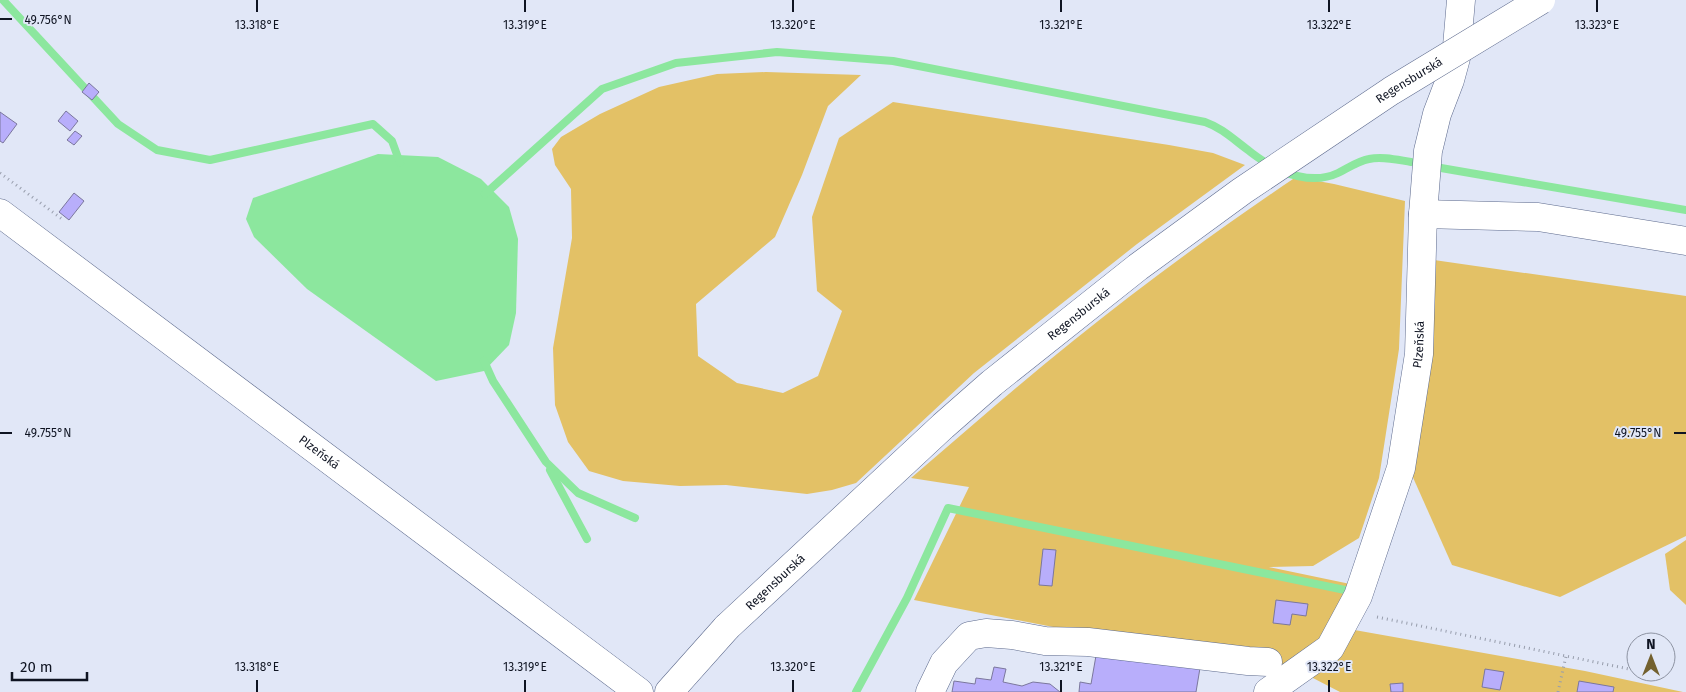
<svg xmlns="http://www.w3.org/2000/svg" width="1686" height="692" viewBox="0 0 1686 692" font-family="'Fira Sans',sans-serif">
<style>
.green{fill:#e3c166}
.water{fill:#8ce79e}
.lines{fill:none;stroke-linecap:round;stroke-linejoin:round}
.stream{stroke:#8ce79e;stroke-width:8}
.building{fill:#b8aefb;stroke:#7b779d}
.minor-casing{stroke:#5d6a8d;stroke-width:29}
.major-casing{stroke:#5d6a8d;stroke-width:29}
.path{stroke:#979dac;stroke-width:3;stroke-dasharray:1 4;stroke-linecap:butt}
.minor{stroke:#fff;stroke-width:28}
.major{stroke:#fff;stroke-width:28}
.major-bridge-casing{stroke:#5d6a8d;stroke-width:29;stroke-linecap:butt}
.major-bridge{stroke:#fff;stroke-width:28}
.ticks{fill:none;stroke:#0f1422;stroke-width:2}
.labels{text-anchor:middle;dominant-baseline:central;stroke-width:4;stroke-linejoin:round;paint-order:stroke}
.street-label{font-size:12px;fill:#0f1422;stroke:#e1e7f7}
.ticks-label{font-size:12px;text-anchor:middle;fill:#0f1422;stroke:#e1e7f7;stroke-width:4;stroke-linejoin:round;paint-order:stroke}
</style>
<rect width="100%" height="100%" fill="#e1e7f7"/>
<!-- green -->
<g class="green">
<path d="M766,72L861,75L828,106L802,175L775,237L696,304L698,356L737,383L783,393L818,376L842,311L817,291L812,217L839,138L893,102L1169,145L1213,153L1245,165L1137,244L974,373L856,483L832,490L807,494L726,485L680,486L623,481L589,471L568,442L555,405L553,348L572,238L571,189L555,165L552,149L561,137L600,114L659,87L717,74Z"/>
<path d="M1296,177L1334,184L1405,201L1399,349L1379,478L1359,538L1313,566L1269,567L1355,585L1332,626L1585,671L1683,692H1340L1311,677L914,600L969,487L911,478C965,432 1018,385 1073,341C1145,283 1219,229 1296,177Z"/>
<path d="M1434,260L1686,296V536L1560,597L1452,565L1411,473Z"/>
<path d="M1686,540V605L1670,590L1665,554Z"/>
</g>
<!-- water -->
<path class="water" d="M378,154L438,157L481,179L509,207L518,239L516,313L509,345L484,371L436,381L307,289L254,237L246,219L253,198Z"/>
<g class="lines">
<!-- stream -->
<g class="stream">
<path d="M3,0L118,124L157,150L210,160L373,124L392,141L400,163"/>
<path d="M1441,168L1686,210"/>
<path d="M1281,171C1299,178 1319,182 1338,173C1348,168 1358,161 1369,159C1383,156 1398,160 1411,162"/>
<path d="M485,194L602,89L676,63L777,52L893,61L1205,122C1222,128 1233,139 1248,150C1255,156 1263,161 1271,166"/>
<path d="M484,361L493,381L546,462L578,493L635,518"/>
<path d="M550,470L587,539"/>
<path d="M856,692L907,598L948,508L1345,590"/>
</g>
</g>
<!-- building -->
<g class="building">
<path d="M89,83L99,92L92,100L82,92Z"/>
<path d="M66,111L78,121L70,131L58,121Z"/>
<path d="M0,112L17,124L3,143L0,141Z"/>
<path d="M75,131L82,136L74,145L67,140Z"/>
<path d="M74,193L84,201L69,220L59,212Z"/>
<path d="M1043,549L1056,550L1052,586L1039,585Z"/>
<path d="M1276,600L1308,604L1306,616L1292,614L1290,625L1273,623Z"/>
<path d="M1097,650L1200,668L1196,692H1079L1080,682L1091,684Z"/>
<path d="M994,667L1006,669L1003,682L1022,686L1033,682L1050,684L1060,692H952L954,681L975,684L976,678L991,680Z"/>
<path d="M1485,669L1504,672L1500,690L1482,687Z"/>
<path d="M1579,681L1614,687L1613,692H1577Z"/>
<path d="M1403,683V692H1391L1390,684Z"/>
</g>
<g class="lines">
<!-- minor casing -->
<g class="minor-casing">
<g id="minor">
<path id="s1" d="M0,213L639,692"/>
<path d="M1423,214L1538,217L1686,241"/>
<path d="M930,692L944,663L969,636L986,633L1012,635L1045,641L1088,642L1248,661L1268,662"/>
<path id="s2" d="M1268,692L1330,648L1358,596L1401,468L1419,354L1423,214L1428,151L1437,114L1450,80L1456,58L1461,0"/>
</g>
</g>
<!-- major casing -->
<g class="major-casing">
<path id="major" d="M669,692L727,627"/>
</g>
<!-- path -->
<g class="path">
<path d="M0,173L62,219"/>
<path d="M1377,617L1629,669"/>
<path d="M1558,692L1566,656"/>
</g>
<!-- minor -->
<use href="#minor" class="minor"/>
<!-- major -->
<use href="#major" class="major"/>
<!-- major-bridge casing -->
<g class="major-bridge-casing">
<g id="major-bridge">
<path id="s3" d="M727,627L943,426L992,383L1138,267L1242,191L1391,91L1541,0"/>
</g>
</g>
<!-- major-bridge -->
<use href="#major-bridge" class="major-bridge"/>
</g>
<!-- ticks -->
<path class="ticks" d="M257,0V12M525,0V12M793,0V12M1061,0V12M1329,0V12M1597,0V12M0,19H12M0,433H12M1674,433H1686M257,680V692M525,680V692M793,680V692M1061,680V692M1329,680V692"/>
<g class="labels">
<!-- street labels -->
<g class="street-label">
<text stroke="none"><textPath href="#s3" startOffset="876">Regensburská</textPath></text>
<text stroke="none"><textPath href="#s3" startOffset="471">Regensburská</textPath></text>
<text stroke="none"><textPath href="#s2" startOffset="395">Plzeňská</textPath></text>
<text stroke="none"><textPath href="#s1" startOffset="399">Plzeňská</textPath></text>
<text stroke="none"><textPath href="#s3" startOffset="66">Regensburská</textPath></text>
</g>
</g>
<g class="ticks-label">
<text x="48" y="24">49.756°N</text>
<text x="257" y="29">13.318°E</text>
<text x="525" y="29">13.319°E</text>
<text x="793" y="29">13.320°E</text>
<text x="1061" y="29">13.321°E</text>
<text x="1329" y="29">13.322°E</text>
<text x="1597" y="29">13.323°E</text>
<text x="48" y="437">49.755°N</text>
<text x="1638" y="437">49.755°N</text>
<text x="257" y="671">13.318°E</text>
<text x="525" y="671">13.319°E</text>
<text x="793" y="671">13.320°E</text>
<text x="1061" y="671">13.321°E</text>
<text x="1329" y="671">13.322°E</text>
</g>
<!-- north arrow -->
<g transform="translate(1651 657)"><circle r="24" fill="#e1e7f7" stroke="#8d93a2"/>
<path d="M0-4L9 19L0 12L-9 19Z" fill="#73612f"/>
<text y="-8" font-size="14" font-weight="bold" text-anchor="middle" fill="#0f1422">N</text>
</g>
<!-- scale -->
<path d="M12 672v8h75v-8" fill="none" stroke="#0f1422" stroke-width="2.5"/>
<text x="20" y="672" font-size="15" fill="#0f1422" stroke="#e1e7f7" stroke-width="4" paint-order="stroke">20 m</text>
</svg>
